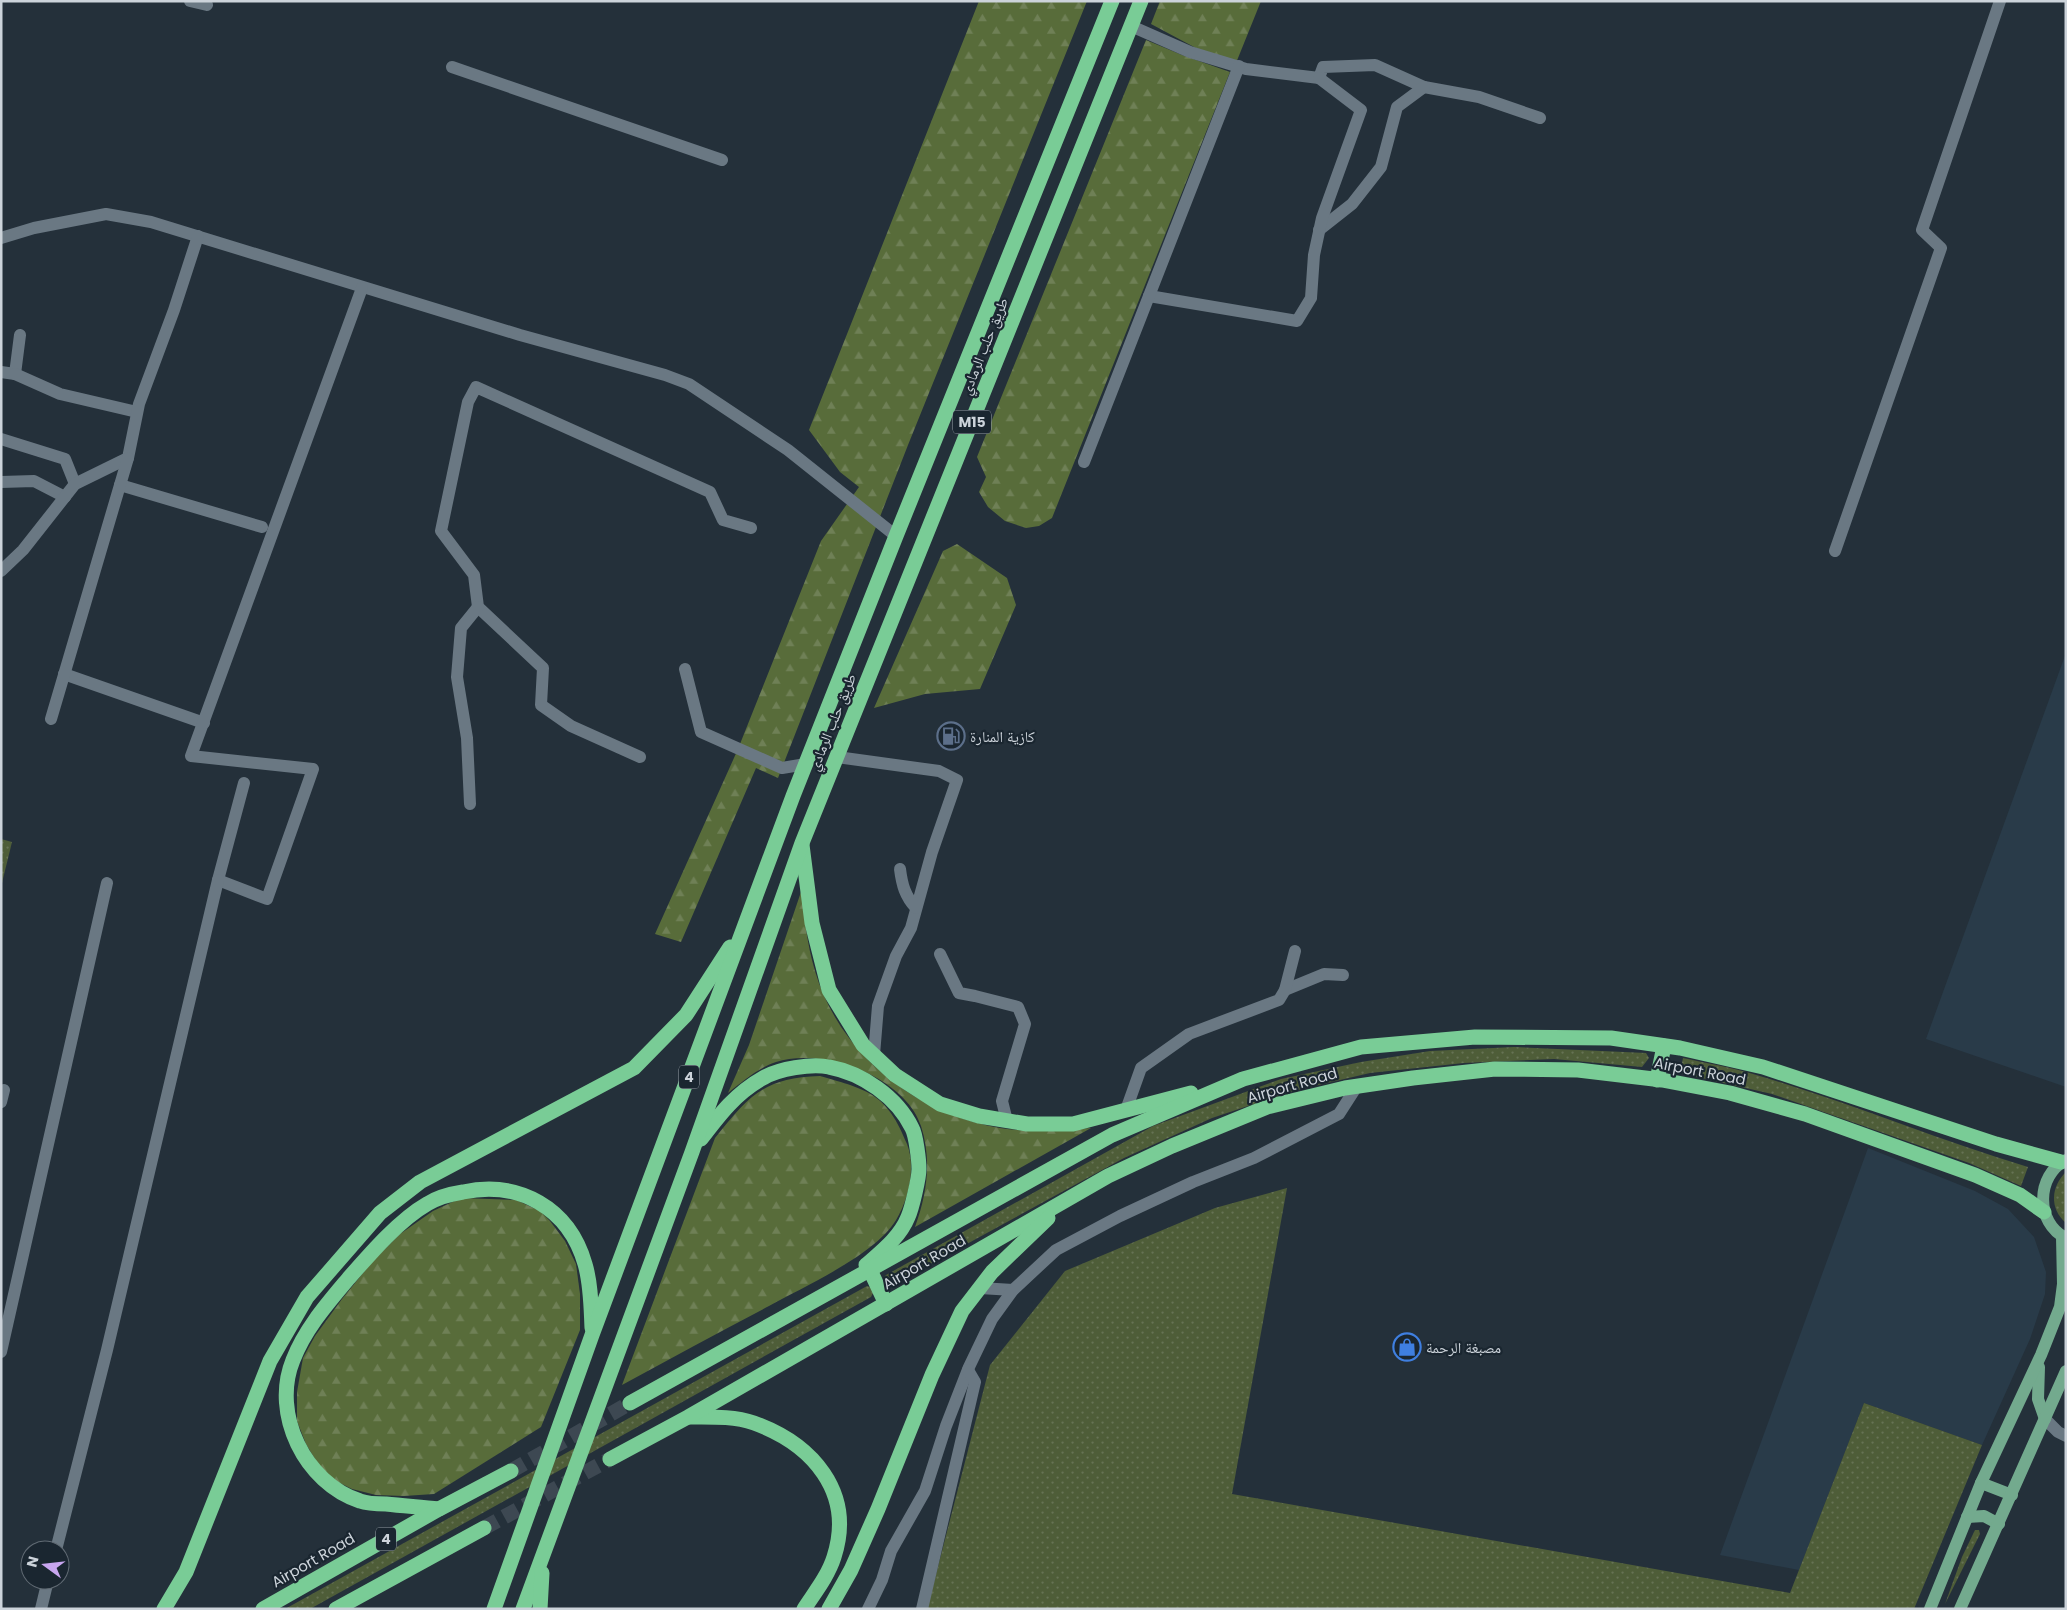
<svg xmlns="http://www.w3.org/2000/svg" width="2067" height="1610" viewBox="0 0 2067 1610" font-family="Poppins,'Noto Naskh Arabic',sans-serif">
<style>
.built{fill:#293b49}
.grass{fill:url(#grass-dots)}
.forest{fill:url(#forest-firs)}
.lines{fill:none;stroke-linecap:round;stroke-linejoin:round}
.highway-tunnel{stroke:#3d4852;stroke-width:15;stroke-dasharray:15 8;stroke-linecap:butt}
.minor{stroke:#6a7883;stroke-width:12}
.major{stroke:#73aa8e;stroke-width:12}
.highway{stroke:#79cc96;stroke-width:15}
.labels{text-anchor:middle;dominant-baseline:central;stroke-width:4.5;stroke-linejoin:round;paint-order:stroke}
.shield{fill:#1a2630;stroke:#979fa7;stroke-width:1}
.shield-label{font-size:14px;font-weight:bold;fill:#ccd3da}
.street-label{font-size:15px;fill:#ccd3da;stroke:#1a2630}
.poi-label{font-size:15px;fill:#ccd3da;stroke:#1a2630;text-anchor:start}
</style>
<defs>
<pattern id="grass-dots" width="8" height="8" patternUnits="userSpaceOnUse" patternTransform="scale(1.25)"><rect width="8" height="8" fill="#4e5d38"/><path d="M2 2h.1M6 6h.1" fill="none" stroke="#667354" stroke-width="1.8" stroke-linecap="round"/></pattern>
<pattern id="forest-firs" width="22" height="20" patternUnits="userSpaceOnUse" patternTransform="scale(1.25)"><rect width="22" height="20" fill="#586c3a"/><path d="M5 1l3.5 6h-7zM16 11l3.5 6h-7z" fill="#6f8056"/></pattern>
</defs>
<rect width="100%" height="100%" fill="#24303a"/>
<!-- built -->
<g class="built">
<path d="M2066,653V1087L1926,1039Z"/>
<path d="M1868,1148L1975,1191L2008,1209L2034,1237L2046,1272L2045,1294L2030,1339L1982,1445L1864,1403L1799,1570L1720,1555Z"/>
</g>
<!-- grass -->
<g class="grass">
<path d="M1,839L12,842L1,887Z"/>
<path d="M1514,1047L1646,1053L1649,1058L1642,1067L1554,1059L1464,1063L1370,1073L1293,1091L1212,1118L1124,1158L890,1286L885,1284L883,1279L886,1275L1153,1126L1281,1079L1361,1062L1430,1051Z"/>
<path d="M1683,1058C1706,1063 1730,1067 1753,1074C1846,1101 1935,1139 2028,1167L2021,1186L1969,1163L1772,1094L1680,1073Z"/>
<path d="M2066,1172V1223C2049,1209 2051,1186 2066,1172Z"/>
<path d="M1287,1188L1232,1494L1790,1593L1864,1403L1982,1445L1914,1609H927L990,1365L1065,1271L1215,1208Z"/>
<path d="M867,1286L870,1287L873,1293L871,1297L310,1609H285Z"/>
<path d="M1975,1530H1979L1980,1534L1945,1604L1962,1557Z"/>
</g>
<!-- forest -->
<g class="forest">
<path d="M979,1H1087L908,445L778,778L756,768L681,942L655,934L738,749L821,541L859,487L840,472L809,430Z"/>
<path d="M1160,1H1261L1236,63L1209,55L1151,24Z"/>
<path d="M1146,40L1182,55L1230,72L1052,518L1039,526L1026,528L1005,521L988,507L979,492L986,477L977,457Z"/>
<path d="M957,544L1007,578L1016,605L980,689L925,694L874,708L943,551Z"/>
<path d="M802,889C804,917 807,944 815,971C839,1054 916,1114 1000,1128C1030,1133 1061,1130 1091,1128L915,1227C927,1194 932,1160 921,1126C905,1077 823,1047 776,1062C758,1068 743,1081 728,1093L749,1045Z"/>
<path d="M820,1076C869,1090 887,1094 907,1144C916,1167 909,1199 896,1220C875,1255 805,1286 769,1306C720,1332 671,1358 622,1385L715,1138C749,1096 763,1078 820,1076Z"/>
<path d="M461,1198L516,1200L540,1211L550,1221L565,1241L576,1264L580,1294V1330L541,1427L434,1494L404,1496L376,1495L352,1489L332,1479L318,1464L306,1444L297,1421V1392L303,1358L315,1336L342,1299L372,1262L400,1234L433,1211Z"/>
</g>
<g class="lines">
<!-- highway-tunnel -->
<g class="highway-tunnel">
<path d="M511,1471L630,1403"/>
<path d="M484,1528L610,1459"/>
</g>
<!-- minor -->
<g class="minor">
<path d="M190,1L207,5"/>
<path d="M1131,26L1190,52L1246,69L1319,78L1323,67L1375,65L1424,87L1479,97L1540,118"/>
<path d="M452,67L722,160"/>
<path d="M1319,230L1352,204L1381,167L1397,107L1424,87"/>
<path d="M1,238L34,228L106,214L151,222L520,335L665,375L689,384L788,450L896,536"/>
<path d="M1149,296L1297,321L1311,298L1314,255L1322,218L1361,110L1319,78"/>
<path d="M1,372L15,374L20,335"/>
<path d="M15,374L60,394L137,412"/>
<path d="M1,439L65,459L75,484"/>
<path d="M1084,462L1239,66"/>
<path d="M1,482L34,481L65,497"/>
<path d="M120,485L262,527"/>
<path d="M1835,551L1941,248L1922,230L2000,1"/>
<path d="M1,571L23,550L75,484L128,458L139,404L174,310L198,236"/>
<path d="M685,669L701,732L782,768L806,764"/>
<path d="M64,674L204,723"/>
<path d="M51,719L128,458"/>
<path d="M640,757L571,726L541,705L543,668L478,607L474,575L441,531L468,402L476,387L710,492L723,520L751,528"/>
<path d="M837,757L939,771L957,780L932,852L911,928L896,956L878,1006L874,1055"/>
<path d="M244,783L218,880L267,899L313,769L191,756L362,288"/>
<path d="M470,804L467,738L457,677L461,628L478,607"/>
<path d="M900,869C902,885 905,896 916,908"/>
<path d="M940,954L959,993L975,996L1018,1007L1025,1024L1002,1101L1007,1121"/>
<path d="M1285,990L1324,974L1343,975"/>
<path d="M1,1102L4,1090"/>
<path d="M1126,1110L1141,1068L1189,1034L1279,1000L1285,990L1295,951"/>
<path d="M980,1288L1013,1290"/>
<path d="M1,1352L107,883"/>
<path d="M2045,1419L2058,1432L2066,1436"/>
<path d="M56,1550L107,1350L218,880"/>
<path d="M41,1609L48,1580"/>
<path d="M868,1609L882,1580L891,1551L925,1491L946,1426L969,1367L992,1319L1013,1290L1056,1250L1120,1216L1193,1182L1254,1158L1339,1114L1357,1086"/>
<path d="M922,1609L975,1382L968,1370"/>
</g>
<!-- major -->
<g class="major">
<path d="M2066,1160C2036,1175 2035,1223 2066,1238"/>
<path d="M2039,1367L2038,1399L2045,1419"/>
<path d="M1981,1483L2012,1495"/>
<path d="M1967,1517L1984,1516L1999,1524"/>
<path d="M1930,1609L1981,1483L2041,1355L2060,1307L2063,1284L2062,1237"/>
<path d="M1960,1609L2066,1371"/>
</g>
<!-- highway -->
<g class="highway">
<path d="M802,845L812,923L829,990L863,1045L895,1075L940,1104L979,1116L1027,1124H1073L1191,1093"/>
<path d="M1657,1080L1664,1046"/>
<path d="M701,1139C720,1114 736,1093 763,1078C778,1069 812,1063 829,1067C862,1073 897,1097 912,1128C916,1135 919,1161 919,1169C919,1178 912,1208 908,1217C900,1237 882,1251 866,1265"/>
<path d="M870,1270L886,1304"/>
<path d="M630,1403L1112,1135L1243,1079L1361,1047L1475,1037L1611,1038L1680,1048L1763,1067L1996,1144L2061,1162"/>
<path d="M690,1417C711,1417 734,1416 754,1423C812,1444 855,1492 834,1557C828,1576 815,1592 804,1609"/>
<path d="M610,1459L688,1417L1108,1176L1172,1146L1267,1107L1345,1088L1413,1078L1495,1069L1578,1070L1662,1080L1730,1093L1805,1114L1975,1175L2020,1195L2044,1212"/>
<path d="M439,1509C421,1507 404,1506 386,1504C378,1504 368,1504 360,1501C305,1483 271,1414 293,1360C305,1329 327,1304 348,1279C369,1255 399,1220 427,1204C438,1197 450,1194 463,1192C519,1180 569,1208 585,1264C591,1284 591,1307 592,1328"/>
<path d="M164,1609L186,1572L270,1361L307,1297L380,1213L420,1182L634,1068L686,1015L730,947"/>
<path d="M263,1609L439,1509L511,1471"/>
<path d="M336,1609L484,1528"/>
<path d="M494,1609L592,1335L793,796L896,536L1112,1"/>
<path d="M523,1609L692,1152L802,843L1141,1"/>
<path d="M540,1609L542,1573"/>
<path d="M829,1609L851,1570L878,1509L932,1375L962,1311L992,1272L1048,1218"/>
</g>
</g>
<!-- icons -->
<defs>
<g id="fuel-ring" transform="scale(1.4375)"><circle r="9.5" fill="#1a2630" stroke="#5c6f8a" stroke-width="1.5"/><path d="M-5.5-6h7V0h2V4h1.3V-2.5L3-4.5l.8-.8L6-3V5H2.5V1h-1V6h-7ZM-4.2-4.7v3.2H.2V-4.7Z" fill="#5c6f8a"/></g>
<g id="shop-ring" transform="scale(1.4375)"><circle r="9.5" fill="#1a2630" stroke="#3f7fe0" stroke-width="1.5"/><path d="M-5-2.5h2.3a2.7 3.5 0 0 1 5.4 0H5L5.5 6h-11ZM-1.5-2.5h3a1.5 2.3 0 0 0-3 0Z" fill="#3f7fe0"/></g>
</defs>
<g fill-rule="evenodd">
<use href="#fuel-ring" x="951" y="736"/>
<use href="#shop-ring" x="1407" y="1347"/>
</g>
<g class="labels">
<!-- shield labels -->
<g class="shield">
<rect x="953" y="410.5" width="38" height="23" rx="4"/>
<rect x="679" y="1065.5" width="20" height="23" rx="4"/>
<rect x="376" y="1527.5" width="20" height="23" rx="4"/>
</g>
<g class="shield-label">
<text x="972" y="422">M15</text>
<text x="689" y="1077">4</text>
<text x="386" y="1539">4</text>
</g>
<!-- street labels -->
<g class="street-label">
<text transform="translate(984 346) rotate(-68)">طريق حلب الرمادي</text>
<text transform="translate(832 722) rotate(-68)">طريق حلب الرمادي</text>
<text transform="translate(1700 1071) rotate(11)">Airport Road</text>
<text transform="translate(1292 1085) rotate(-16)">Airport Road</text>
<text transform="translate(924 1262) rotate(-30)">Airport Road</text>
<text transform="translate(313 1560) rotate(-30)">Airport Road</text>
</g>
<!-- poi labels -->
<g class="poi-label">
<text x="970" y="736">كازية المنارة</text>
<text x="1426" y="1347">مصبغة الرحمة</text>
</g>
</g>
<!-- border -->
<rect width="2067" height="1610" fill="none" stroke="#ccd3da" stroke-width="5"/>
<!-- north arrow -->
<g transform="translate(45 1565) rotate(285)"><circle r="24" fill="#1a2630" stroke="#616b74"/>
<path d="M0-4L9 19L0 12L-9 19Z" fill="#c8a6ef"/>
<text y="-8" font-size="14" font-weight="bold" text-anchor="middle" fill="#ccd3da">N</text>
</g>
</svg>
